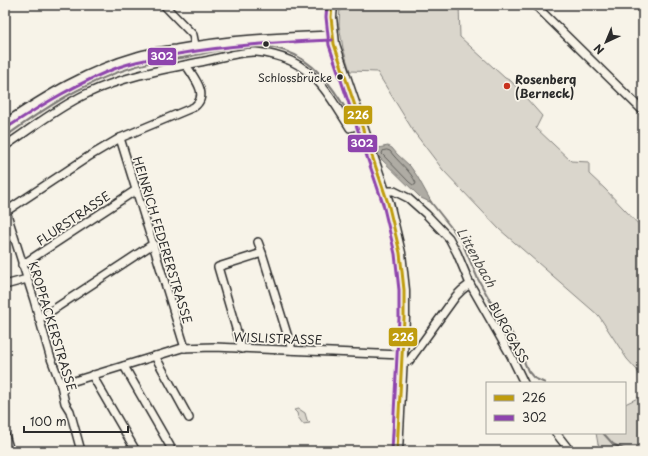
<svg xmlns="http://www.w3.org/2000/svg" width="648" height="456" viewBox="0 0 648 456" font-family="'Playpen Sans',sans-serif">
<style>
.green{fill:#dad6cc;stroke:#82807c}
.water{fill:#afaca4;stroke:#7a7874}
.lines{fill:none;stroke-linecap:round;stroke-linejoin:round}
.shore{stroke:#605f5b;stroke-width:1}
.stream{stroke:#7a7874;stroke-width:2}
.minor-casing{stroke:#2b2b2b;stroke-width:10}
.secondary-casing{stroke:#2b2b2b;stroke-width:13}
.minor{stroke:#f7f3e8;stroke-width:7}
.secondary{stroke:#f7f3e8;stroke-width:10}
.bus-1-casing{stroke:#f7f3e8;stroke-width:6}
.bus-2-casing{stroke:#f7f3e8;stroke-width:6}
.bus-1{stroke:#bf9c0d;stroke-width:3}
.bus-2{stroke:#8e44ad;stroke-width:3}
.bus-dot{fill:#2b2b2b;stroke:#f7f3e8;stroke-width:1.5}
.poi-dot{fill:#c8321e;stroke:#f7f3e8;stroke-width:1.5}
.labels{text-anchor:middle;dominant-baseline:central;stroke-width:3.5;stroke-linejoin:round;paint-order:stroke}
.bus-label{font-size:11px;fill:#2b2b2b;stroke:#f7f3e8;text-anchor:end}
.poi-label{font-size:12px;font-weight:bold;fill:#2b2b2b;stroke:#f7f3e8;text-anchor:start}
.street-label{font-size:12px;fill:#2b2b2b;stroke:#f7f3e8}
.water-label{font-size:13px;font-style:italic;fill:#53524f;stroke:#f7f3e8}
.line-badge{stroke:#f7f3e8;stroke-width:1.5}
.badge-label{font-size:11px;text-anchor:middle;font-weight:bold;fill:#fff}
</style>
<rect width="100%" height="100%" fill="#f7f3e8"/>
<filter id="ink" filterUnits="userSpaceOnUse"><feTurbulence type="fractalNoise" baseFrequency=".025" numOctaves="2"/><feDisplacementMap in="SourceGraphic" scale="8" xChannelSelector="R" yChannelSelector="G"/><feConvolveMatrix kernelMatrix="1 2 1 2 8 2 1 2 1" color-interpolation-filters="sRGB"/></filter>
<g filter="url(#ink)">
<!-- green -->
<g class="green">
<path d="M340,5H459L460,37L505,78L511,81L542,116L536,128L571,161L589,162V174L605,189L643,229V451H603L598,444L596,433H625V404L642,396L643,383L637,370L627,359L599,316L499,229L443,170L414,132L377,72L350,71L343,48L339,25Z"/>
<path d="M299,409L305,413L307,420L310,423L303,424L298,417L297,413L294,410Z"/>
</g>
<!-- water -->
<path class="water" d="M388,146L392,148L397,154L410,166L417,176L432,203L421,198L378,156L377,150L378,148Z"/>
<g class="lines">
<!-- shore -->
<path class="shore" d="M387,150L390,151C398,162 410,170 416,183L415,185H413L409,182L382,154L383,151Z"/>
<!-- stream -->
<g class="stream">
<path d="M5,137C53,102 97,74 156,61C168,59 180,59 192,56C227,49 261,38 295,55C322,69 338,95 353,121"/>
<path d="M430,201L461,240L478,279L492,304L508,327L514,337L528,371L534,378L545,383"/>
<path d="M603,433L613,444L627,451"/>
</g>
<!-- minor casing -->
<g class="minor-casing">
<g id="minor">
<path d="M164,5L193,35L195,45"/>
<path d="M535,5L643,111"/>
<path d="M5,123C47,95 88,70 137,56C149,52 163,51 176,49C229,39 278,37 332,35"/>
<path d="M120,138L185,348"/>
<path d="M5,146C32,128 57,108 86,94C124,76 165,69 205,61C219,58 242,51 256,52C268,53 280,56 291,61C319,74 334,103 350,128L361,124"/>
<path d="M384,191H394L408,198L426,214L449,238L457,253L470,284L511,356L524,383"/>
<path d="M5,208L34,300L50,356L61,385L65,403L70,411L81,451"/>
<path d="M5,212L88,157L120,138L194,107C210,95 194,78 186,65"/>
<path d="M258,242L262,253"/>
<path d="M22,265L136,190"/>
<path d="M5,285L27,279"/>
<path d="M39,319L153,244"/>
<path d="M242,349L218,267L262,253L292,350"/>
<path d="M155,356L189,418"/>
<path d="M402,364L409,361L456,296L462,290L470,284"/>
<path d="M124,366L170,446"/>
<path d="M92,375L136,451"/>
<path d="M61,385L182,348L214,347L402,355"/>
<path d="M556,433L570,451"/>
<path d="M5,435L10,451"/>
</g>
</g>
<!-- secondary casing -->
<g class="secondary-casing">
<path id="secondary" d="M332,5L331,17L334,44L388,203L400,253L404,290V318L397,451"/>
</g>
<!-- minor -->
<use href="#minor" class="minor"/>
<!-- secondary -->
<use href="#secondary" class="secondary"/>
<!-- bus-1 casing -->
<g class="bus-1-casing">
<path id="bus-1" d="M332,5L331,17L334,44L388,203L400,253L404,290V318L397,451"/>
</g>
<!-- bus-2 casing -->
<g class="bus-2-casing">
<g id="bus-2">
<path d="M327,5L326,17L329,45L383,204L395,254L399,290V318L392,451"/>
<path d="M8,127C43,104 79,82 119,67C139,60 158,57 178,54C229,45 281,42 332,40"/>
</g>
</g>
<!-- bus-1 -->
<use href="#bus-1" class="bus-1"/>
<!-- bus-2 -->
<use href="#bus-2" class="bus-2"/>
</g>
</g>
<!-- markers -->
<g class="bus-dot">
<circle cx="266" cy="44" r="3.5"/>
<circle cx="340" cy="77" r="3.5"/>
</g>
<circle class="poi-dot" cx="507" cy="86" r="4"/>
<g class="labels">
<!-- bus labels -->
<g class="bus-label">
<text x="332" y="77">Schlossbrücke</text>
</g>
<!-- poi labels -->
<g class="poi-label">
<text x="515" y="79">Rosenberg<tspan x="515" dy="14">(Berneck)</tspan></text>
</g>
<!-- street labels -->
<g class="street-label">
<text transform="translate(73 218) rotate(-34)">FLURSTRASSE</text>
<text transform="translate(163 240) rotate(73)">HEINRICH FEDERERSTRASSE</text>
<text transform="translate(53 326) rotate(73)">KROPFACKERSTRASSE</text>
<text transform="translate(509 332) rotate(61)">BURGGASS</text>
<text transform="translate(278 338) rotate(2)">WISLISTRASSE</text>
</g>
<!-- water labels -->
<g class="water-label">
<text transform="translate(477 257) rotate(61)">Littenbach</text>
</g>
</g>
<g class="line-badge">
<rect x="147" y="47" width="30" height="19" rx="4" fill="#8e44ad"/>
<rect x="343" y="105" width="30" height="20" rx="4" fill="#bf9c0d"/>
<rect x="347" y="134" width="31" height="19" rx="4" fill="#8e44ad"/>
<rect x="388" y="327" width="30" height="20" rx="4" fill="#bf9c0d"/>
</g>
<g class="badge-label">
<text x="162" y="60">302</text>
<text x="358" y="119">226</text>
<text x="362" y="147">302</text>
<text x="403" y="341">226</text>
</g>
<!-- margin -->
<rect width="648" height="456" fill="none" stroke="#f7f3e8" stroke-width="20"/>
<rect x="10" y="10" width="628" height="436" fill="none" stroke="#2b2b2b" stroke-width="1.5" filter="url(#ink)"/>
<!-- legend -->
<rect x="486" y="382" width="140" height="52" fill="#f7f3e8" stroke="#a5a39c"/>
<rect x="494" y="395" width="20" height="6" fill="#bf9c0d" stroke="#a5a39c"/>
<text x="522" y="402" font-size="12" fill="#2b2b2b">226</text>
<rect x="494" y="415" width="20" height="6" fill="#8e44ad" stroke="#a5a39c"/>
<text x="522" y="422" font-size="12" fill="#2b2b2b">302</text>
<!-- north arrow -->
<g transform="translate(606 42) rotate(224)" stroke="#f7f3e8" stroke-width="3" paint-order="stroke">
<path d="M0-3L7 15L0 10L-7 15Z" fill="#2b2b2b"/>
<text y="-6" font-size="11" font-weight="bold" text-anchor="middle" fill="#2b2b2b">N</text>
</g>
<!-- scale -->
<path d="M24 426v6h104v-6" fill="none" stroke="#2b2b2b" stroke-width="2"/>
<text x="30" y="426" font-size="12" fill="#2b2b2b" stroke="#f7f3e8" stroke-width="3" paint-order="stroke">100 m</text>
</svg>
